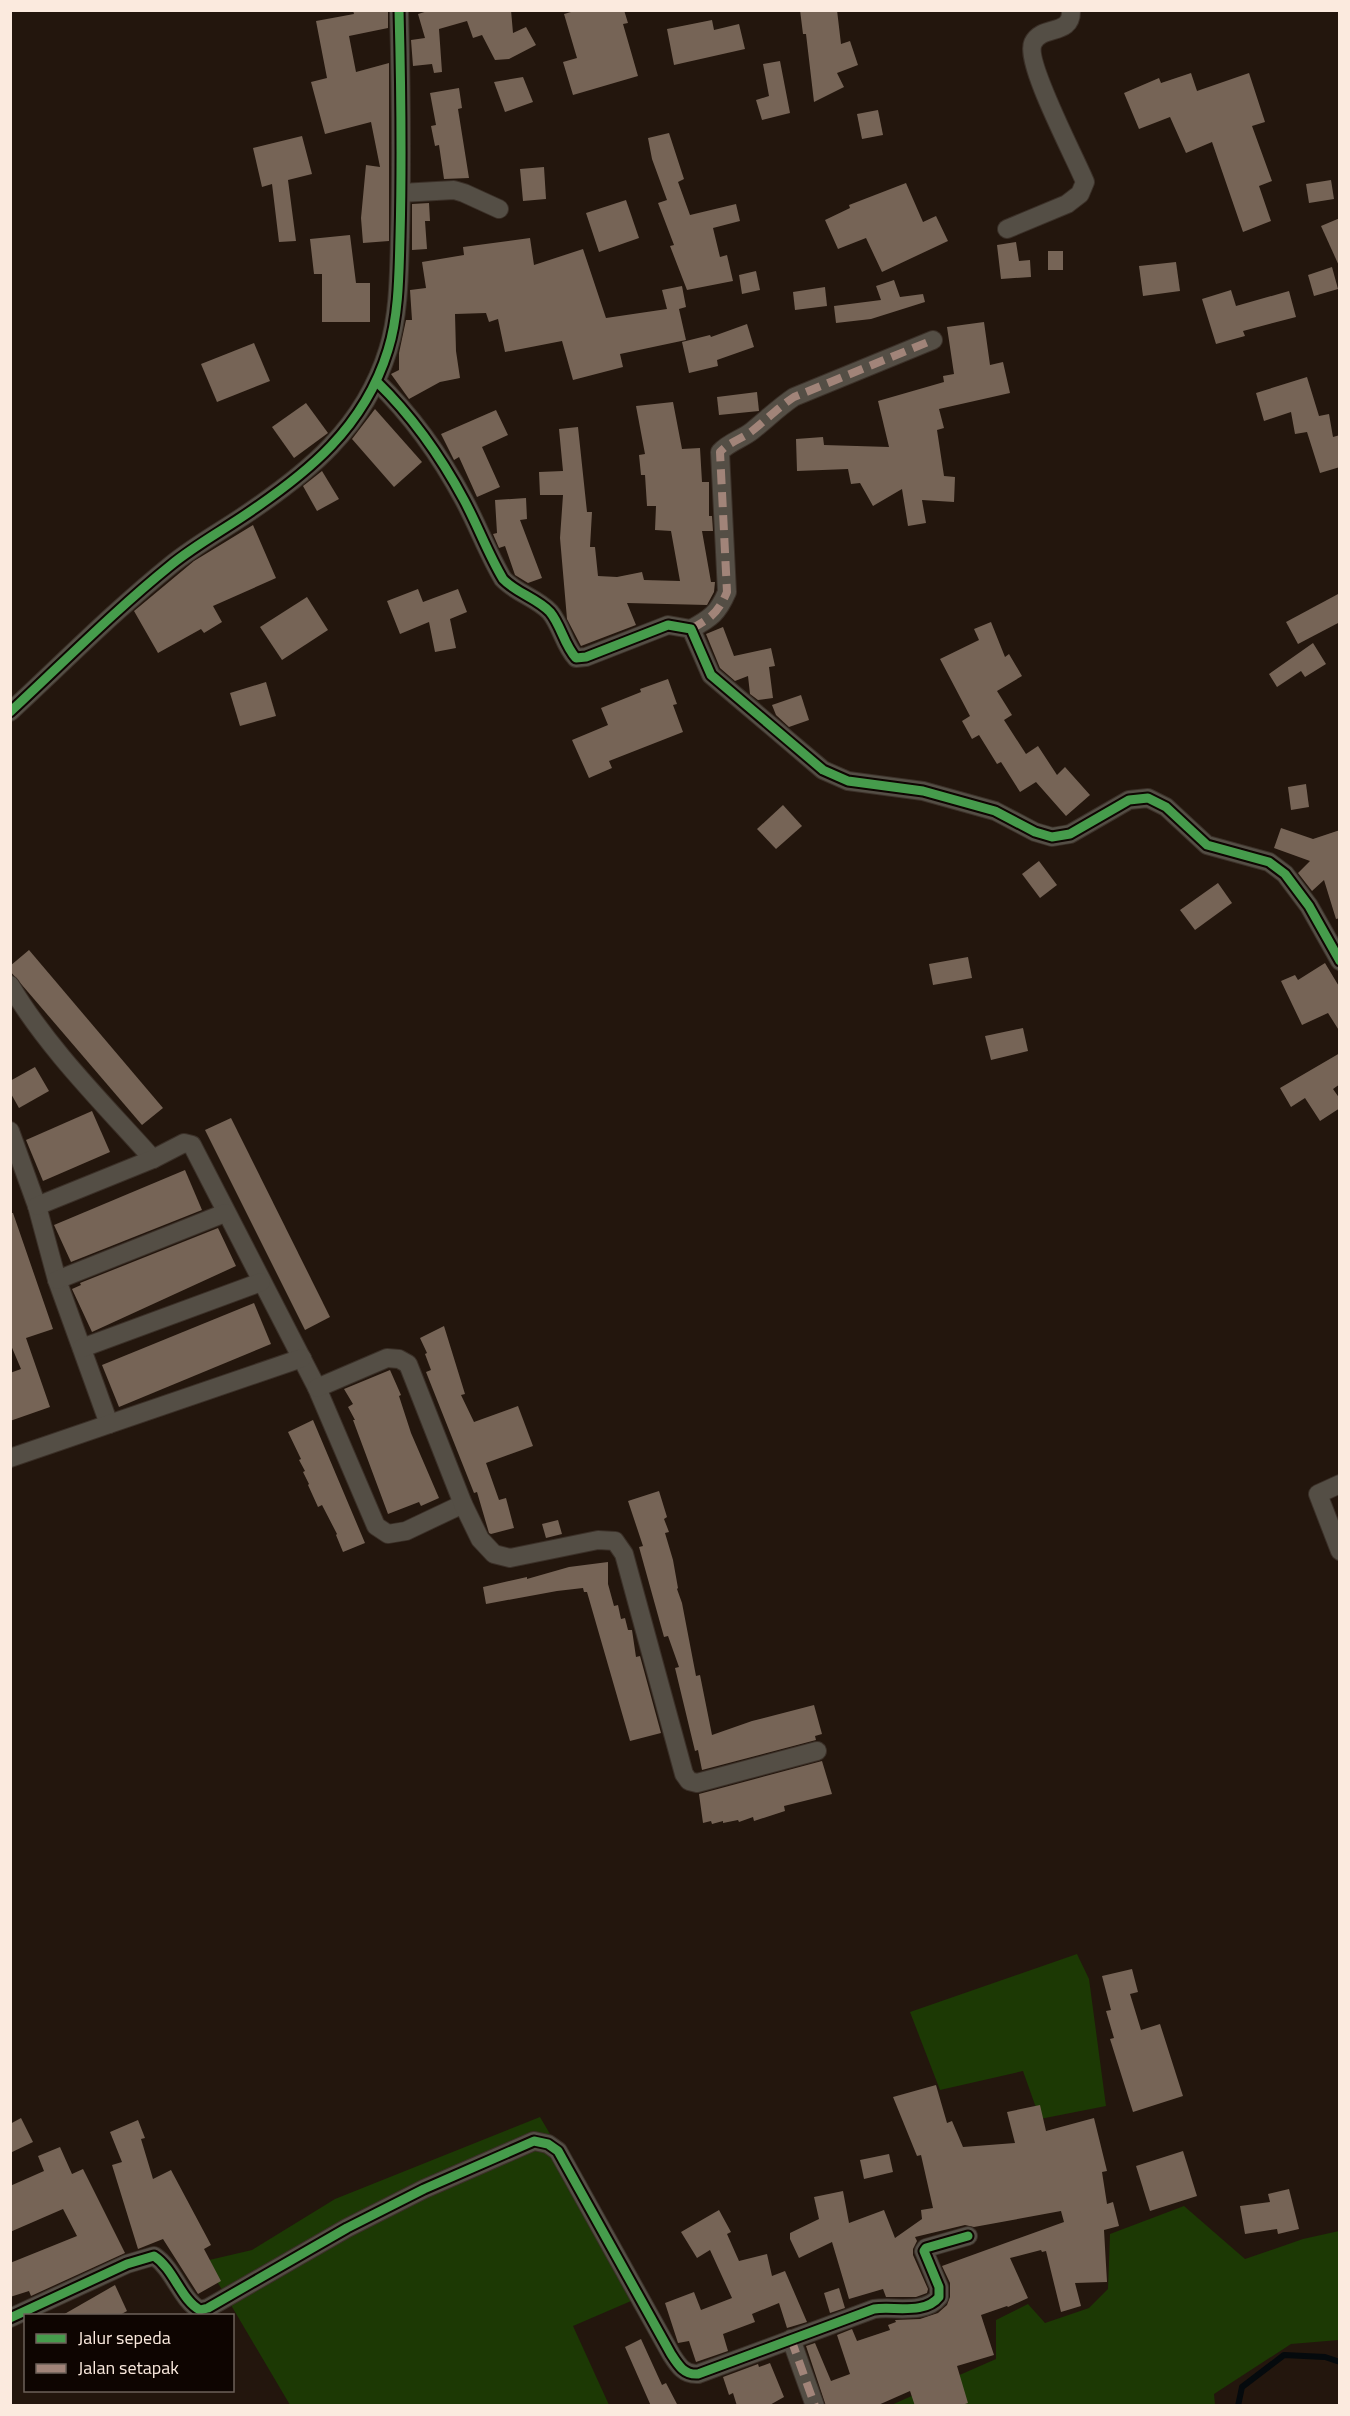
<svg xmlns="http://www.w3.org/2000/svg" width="1350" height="2416" viewBox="0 0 1350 2416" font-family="'Titillium Web',sans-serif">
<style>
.green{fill:#1c3904}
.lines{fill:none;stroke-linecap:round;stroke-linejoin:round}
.stream{stroke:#050a0d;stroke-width:6}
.building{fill:#766456}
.minor-casing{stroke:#3b3028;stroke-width:20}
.minor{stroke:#544e45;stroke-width:18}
.quiet{stroke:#a18479;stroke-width:8;stroke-dasharray:15 8;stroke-linecap:butt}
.cycleway-casing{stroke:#0e0501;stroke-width:13}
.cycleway{stroke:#469c4c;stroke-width:9}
</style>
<rect width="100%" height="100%" fill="#23160d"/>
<!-- green -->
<g class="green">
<path d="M1077,1954L1089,1979L1106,2106L1040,2119L1023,2071L940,2090L910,2012Z"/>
<path d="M540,2117L645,2295L573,2326L609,2405H290L205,2261L252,2250L335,2199Z"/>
<path d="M1184,2206L1245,2259L1303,2239L1339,2231V2340L1291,2344L1214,2394L1215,2405L889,2406L996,2359V2320L1028,2304L1045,2323L1089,2308L1108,2289L1110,2234Z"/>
</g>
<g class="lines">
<!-- stream -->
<path class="stream" d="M1238,2406L1242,2387L1284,2355L1325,2357L1340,2362"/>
</g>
<!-- building -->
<g class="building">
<path d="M353,10H388V28L349,36L356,72L389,63V241L363,243L361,218L366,165L380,167L371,122L325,134L311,82L327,78L316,21L354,14Z"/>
<path d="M431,10H511L513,33L526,27L536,45L509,59L495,60L482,35L473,38L467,21L439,29L442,72L434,73L432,64L413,66L411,40L425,38L418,14Z"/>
<path d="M578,10H624L628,23L623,24L638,76L573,95L563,62L577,58L564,14Z"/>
<path d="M800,10H837L841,44L850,41L858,65L837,73L844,87L814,102L806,34H803Z"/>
<path d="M712,20L714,30L739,24L745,49L674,65L667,29Z"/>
<path d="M780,61L790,113L762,120L756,100L769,96L763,64Z"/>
<path d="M1191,73L1197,91L1249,73L1265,122L1252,126L1272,181L1259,186L1271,221L1243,232L1212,142L1186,153L1170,117L1139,129L1124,93L1159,78L1161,83Z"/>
<path d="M523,77L533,102L505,112L494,82Z"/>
<path d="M459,88L462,108L458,109L469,178L444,179L439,145L435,146L431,126L436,125L430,93Z"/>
<path d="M878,110L883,135L862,139L857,114Z"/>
<path d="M669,133L684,179L678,182L690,215L736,204L740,221L713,228L720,257L727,255L733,281L687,290L670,246L674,245L658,203L667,200L652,159L648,138Z"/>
<path d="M302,136L312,174L288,180L296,241L279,242L272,184L262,187L253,148Z"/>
<path d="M544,167L546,199L523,201L520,169Z"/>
<path d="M1331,180L1334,199L1309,203L1306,184Z"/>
<path d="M906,183L923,222L936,216L948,241L882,272L866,238L838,249L825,220L850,208L849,205Z"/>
<path d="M626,200L639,238L599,252L586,213Z"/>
<path d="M429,203L430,221H425L427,249L412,250V204Z"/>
<path d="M1340,218V268L1321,226Z"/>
<path d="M350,235L356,283H370V322H322V274H314L310,239Z"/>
<path d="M530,238L534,265L583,249L606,318L667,309L662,290L682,286L686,307L679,309L686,340L620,354L623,367L573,380L562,341L505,352L498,319L489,322L486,313L455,314L456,351L460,378L440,382L409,399L391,374L399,370V353L406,320H412L410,290L426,288L422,262L464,255L463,247Z"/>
<path d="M1016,242L1019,261L1030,260L1031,277L1001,279L997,245Z"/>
<rect x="1048" y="251" width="15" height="19"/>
<path d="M1176,262L1180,291L1143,296L1139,266Z"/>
<path d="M1332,267L1338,289L1314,296L1308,275Z"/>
<path d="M756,271L760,290L742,294L739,275Z"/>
<path d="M894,280L900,297L923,294L925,302L871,319L836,323L834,306L881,300L876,286Z"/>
<path d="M825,287L827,306L795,310L793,292Z"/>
<path d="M1231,290L1236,306L1289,291L1296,317L1243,331L1245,336L1216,344L1202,299Z"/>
<path d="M984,322L990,365L1003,362L1010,393L939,409L944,428L937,430L944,476L955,477L954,502L922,500L926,523L908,526L902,489L873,506L860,483L851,484L848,469L797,471L796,439L823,437L824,445L889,447L878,401L944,382L943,376L954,374L947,327Z"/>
<path d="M747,324L754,347L717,360L718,366L689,373L682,342L710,335L711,337Z"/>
<path d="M254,343L270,381L217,402L201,364Z"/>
<path d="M1307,377L1319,416L1329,414L1333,437L1340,435V467L1320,473L1307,432L1295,434L1291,412L1264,421L1256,393Z"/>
<path d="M757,392L759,411L719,415L717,397Z"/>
<path d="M673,402L682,449L700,448L702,482H709V516H712L713,531H702L711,582H715L714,592L707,605L627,603L636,625L581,646L567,619L560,538L563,495H540L539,472L563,471L559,429L578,427L587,512H592L590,547H595L598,576L617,577L642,572L644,580L680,581L671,531L655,530L656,506H647L645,475H641L639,455L645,454L636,406Z"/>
<path d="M306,403L328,433L294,458L272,427Z"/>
<path d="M375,409L422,462L394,487L352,439Z"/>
<path d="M496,410L508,435L482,447L500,487L477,497L459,457L454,460L441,434Z"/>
<path d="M322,471L339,499L317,511L303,486Z"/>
<path d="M526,498L527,519L520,520L542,578L528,583L515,575L505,546L499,548L493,534L497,533L495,500Z"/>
<path d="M253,525L276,578L213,606L222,622L204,633L201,629L158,653L134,611L194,561Z"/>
<path d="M418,589L423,602L458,589L467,612L450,619L456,648L435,652L429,622L400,634L387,601Z"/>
<path d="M1340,593V622L1298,644L1286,622Z"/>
<path d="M307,597L328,630L282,660L260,627Z"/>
<path d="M991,622L1005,657L1009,654L1022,676L997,691L1012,715L1004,720L1026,754L1038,746L1057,775L1065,767L1090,795L1066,816L1036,782L1020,792L1001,762L997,764L979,735L972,739L962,721L970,716L940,659L979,640L974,629Z"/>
<path d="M723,627L734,656L771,648L775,666L769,667L773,698L758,700L750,694L748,676L735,681L720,668L706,634Z"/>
<path d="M1313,643L1326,664L1305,677L1301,671L1277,687L1269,674Z"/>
<path d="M668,679L677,704L673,705L683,732L609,761L612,768L589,778L572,740L608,725L601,708L641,692L640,689Z"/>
<path d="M266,682L276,716L240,726L230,693Z"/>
<path d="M801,695L809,720L789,727L776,715L772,705Z"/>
<path d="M1306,784L1309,807L1291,810L1288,787Z"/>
<path d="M783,805L802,826L776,849L757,829Z"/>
<path d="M1281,828L1313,839L1340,830V918L1336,919L1324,880L1312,891L1298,873L1310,861L1274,848Z"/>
<path d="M1039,861L1057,885L1040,898L1022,874Z"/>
<path d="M1218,883L1232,903L1195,930L1180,910Z"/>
<path d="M29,950L163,1108L142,1125L10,971V966Z"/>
<path d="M968,957L972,978L933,985L929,964Z"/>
<path d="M1325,963L1340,988V1032L1328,1013L1302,1025L1281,981L1295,975L1298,980Z"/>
<path d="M1023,1028L1028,1051L991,1060L985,1036Z"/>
<path d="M1340,1053V1084L1333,1089L1340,1099V1108L1320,1121L1305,1098L1291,1107L1280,1088Z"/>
<path d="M35,1067L49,1091L19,1108L10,1092V1081Z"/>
<path d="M92,1111L110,1152L43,1181L26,1140Z"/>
<path d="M231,1118L330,1317L305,1330L205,1130Z"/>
<path d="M185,1170L202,1210L71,1262L54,1225Z"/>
<path d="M10,1213H13L53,1329L26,1338L50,1407L10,1421V1373L21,1369L10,1343Z"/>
<path d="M218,1228L236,1266L92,1332L72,1289L81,1285L80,1283Z"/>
<path d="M254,1303L271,1344L119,1407L102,1365Z"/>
<path d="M444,1326L465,1394L461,1395L474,1422L518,1406L533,1446L486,1463L499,1500L506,1498L514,1528L491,1534L489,1533L477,1492L474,1493L426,1372L431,1370L425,1354L427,1353L420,1338Z"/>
<path d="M390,1370L401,1395L399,1396L411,1433L439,1498L421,1506L419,1502L388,1514L353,1420H355L348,1407L353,1404L344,1389Z"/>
<path d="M313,1420L365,1543L343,1552L336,1535L337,1534L322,1505L318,1507L308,1485L309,1484L303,1472L305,1471L299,1460L301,1459L288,1432Z"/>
<path d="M659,1491L667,1517L664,1519L669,1532L665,1533L673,1560L678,1588L677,1589L682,1603L696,1676L700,1675L712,1735L752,1721L814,1705L822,1734L815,1736L816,1740L702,1770L698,1750L695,1751L675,1668L679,1667L668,1636L664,1637L639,1547L643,1546L628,1501Z"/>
<path d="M558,1520L562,1534L546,1538L542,1524Z"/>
<path d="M608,1562V1584L614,1606L618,1605L621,1619L625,1618L628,1630H632L636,1657L640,1656L661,1733L630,1741L587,1592H584L583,1588L557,1591L486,1604L483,1587L527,1577V1579L569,1567Z"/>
<path d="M822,1761L832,1794L784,1806L785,1811L754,1821L753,1817L739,1822L738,1820L723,1823V1821L712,1824L711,1821L703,1823L699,1794Z"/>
<path d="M1132,1969L1138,1992L1130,1994L1141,2030L1160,2024L1183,2096L1133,2112L1110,2039L1114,2038L1106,2011L1111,2010L1102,1976Z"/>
<path d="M936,2085L947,2123L952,2121L963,2147L1015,2143L1007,2112L1040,2105L1046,2131L1094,2118L1107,2171L1102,2172L1107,2204L1113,2202L1119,2226L1104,2230L1107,2282L1075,2283L1081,2306L1061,2312L1046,2251L1042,2252L1041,2250L1010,2258L1028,2298L1008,2307L1007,2306L981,2315L994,2355L957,2366L968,2403L959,2406H915L910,2391L876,2406H826L806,2346L815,2343L831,2381L850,2374L837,2335L852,2329L857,2341L890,2330L888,2325L896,2322L895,2320L920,2319L938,2313L947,2305L950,2297V2283L942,2266L1064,2222L1061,2211L974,2227L965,2225L915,2237L917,2241L913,2249V2255L928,2289L927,2293L916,2297H886L883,2289L849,2299L832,2242L799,2258L790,2239V2233L819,2219L814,2197L843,2191L849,2223L884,2210L895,2238L922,2219L921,2210L933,2208L921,2155L917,2156L893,2097Z"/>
<path d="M21,2118L33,2142L10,2153V2124Z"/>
<path d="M138,2120L145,2138L141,2139L153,2179L171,2170L211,2245L204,2249L221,2281L198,2294L163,2239L138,2249L112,2165L122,2162L110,2132Z"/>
<path d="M60,2147L72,2174L83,2169L125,2253L31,2296L29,2291L10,2297V2263L77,2236L63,2209L10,2232V2186L44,2171L38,2156Z"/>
<path d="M1183,2151L1197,2196L1150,2211L1136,2166Z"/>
<path d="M889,2154L893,2172L864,2179L860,2160Z"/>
<path d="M1289,2189L1299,2229L1278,2234L1277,2229L1245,2234L1240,2206L1270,2202L1268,2194Z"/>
<path d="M719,2210L731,2232L727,2234L739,2261L767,2254L772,2276L785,2271L807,2322L787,2328L779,2303L752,2314L755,2322L723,2334L728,2351L696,2362L689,2341L678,2343L665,2303L694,2292L701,2310L732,2298L710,2250L697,2258L681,2232Z"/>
<path d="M115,2285L127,2311L118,2316H61Z"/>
<path d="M839,2288L845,2308L830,2313L824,2293Z"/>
<path d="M641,2339L662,2385L666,2383L678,2406H651L625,2347Z"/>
<path d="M770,2363L784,2397L768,2406H737L733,2393L729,2395L723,2377L758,2364L759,2367Z"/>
</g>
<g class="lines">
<!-- minor casing -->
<g class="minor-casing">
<g id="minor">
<path d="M401,193L454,190L464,193L499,209"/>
<path d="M1007,229L1067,204L1080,194L1085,182C1076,159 1024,62 1033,43C1042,24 1072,37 1071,10"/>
<path d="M377,382C412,416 441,457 464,500C478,526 488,554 503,579C516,593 537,598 550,612C561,625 564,645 576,658L586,657L668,625L691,629L711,675L823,770L848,781L923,791L995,811L1035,832L1052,837L1070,834L1129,800L1148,798L1166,807L1207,845L1269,862L1285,874L1309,906L1340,961"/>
<path d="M691,629C711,618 718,613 727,592L720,452C729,442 742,439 752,431C767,419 779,407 794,397L933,340"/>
<path d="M10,712C63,663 114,611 171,565C193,547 218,533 242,517C308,473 364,428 388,350C399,315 399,273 400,237C402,162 401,86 399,10"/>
<path d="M10,985C48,1049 104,1104 153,1159"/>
<path d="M10,1131L37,1206L57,1280L109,1424"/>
<path d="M37,1206L153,1159L184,1143L192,1145L317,1388L376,1526L388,1534L406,1531L463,1504"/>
<path d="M57,1280L225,1213"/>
<path d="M82,1348L261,1282"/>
<path d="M317,1388L387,1358L399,1359L408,1364L463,1504L480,1539L494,1554L510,1558L598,1540L615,1541L624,1554L684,1774L689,1781L697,1783L817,1751"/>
<path d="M10,1458L302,1358"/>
<path d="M1340,1484L1318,1494L1340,1551"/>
<path d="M10,2318L127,2264L154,2256C174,2269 181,2300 200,2310L208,2308L347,2228L424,2189L534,2141L548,2144L558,2151L671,2354C678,2365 684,2375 698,2374L874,2309C893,2306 925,2315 939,2297V2287L924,2251L926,2248L968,2236"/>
<path d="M791,2339L815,2406"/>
</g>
</g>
<!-- minor -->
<use href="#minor" class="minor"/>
<!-- quiet -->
<g class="quiet">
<path d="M691,629C711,618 718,613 727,592L720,452C729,442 742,439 752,431C767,419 779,407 794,397L933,340"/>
<path d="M791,2339L815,2406"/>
</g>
<!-- cycleway casing -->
<g class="cycleway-casing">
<g id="cycleway">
<path d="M377,382C412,416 441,457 464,500C478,526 488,554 503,579C516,593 537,598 550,612C561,625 564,645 576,658L586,657L668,625L691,629L711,675L823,770L848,781L923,791L995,811L1035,832L1052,837L1070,834L1129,800L1148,798L1166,807L1207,845L1269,862L1285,874L1309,906L1340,961"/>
<path d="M10,712C63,663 114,611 171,565C193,547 218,533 242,517C308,473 364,428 388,350C399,315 399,273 400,237C402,162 401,86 399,10"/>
<path d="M10,2318L127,2264L154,2256C174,2269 181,2300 200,2310L208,2308L347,2228L424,2189L534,2141L548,2144L558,2151L671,2354C678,2365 684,2375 698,2374L874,2309C893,2306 925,2315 939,2297V2287L924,2251L926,2248L968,2236"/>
</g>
</g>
<!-- cycleway -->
<use href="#cycleway" class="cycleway"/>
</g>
<!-- border -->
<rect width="1350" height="2416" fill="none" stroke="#fbeade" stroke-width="24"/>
<!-- legend -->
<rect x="24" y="2314" width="210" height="78" fill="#0e0501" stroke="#6d6159" stroke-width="1.5"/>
<rect x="36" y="2334" width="30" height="9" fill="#469c4c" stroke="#6d6159" stroke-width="1.5"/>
<text x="78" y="2344" font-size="18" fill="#fbeade">Jalur sepeda</text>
<rect x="36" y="2364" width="30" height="9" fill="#a18479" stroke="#6d6159" stroke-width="1.5"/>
<text x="78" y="2374" font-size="18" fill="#fbeade">Jalan setapak</text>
</svg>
